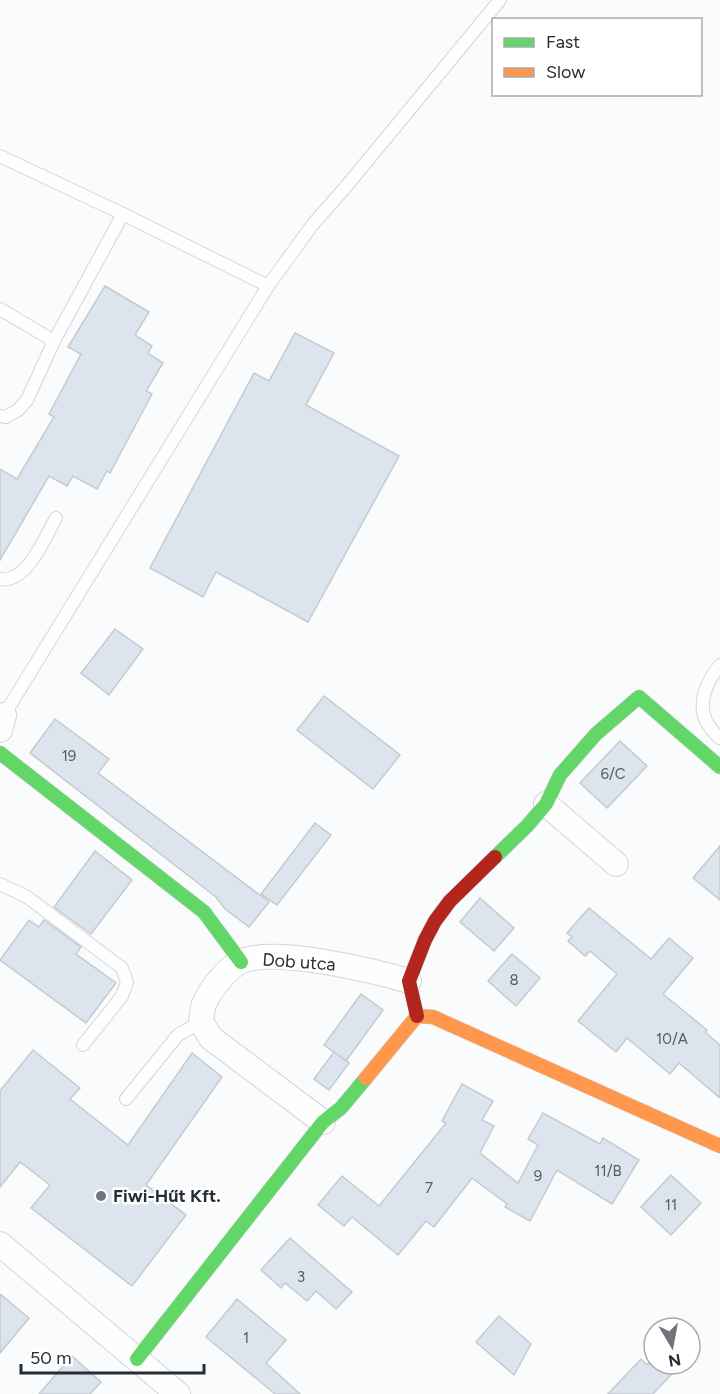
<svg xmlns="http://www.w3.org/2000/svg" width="720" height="1394" viewBox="0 0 720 1394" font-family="Figtree,sans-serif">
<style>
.building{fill:#dce5ed;stroke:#c5cace;stroke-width:1.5}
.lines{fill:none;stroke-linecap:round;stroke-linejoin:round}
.lane-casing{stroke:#d1d6da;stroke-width:14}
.street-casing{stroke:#d1d6da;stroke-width:26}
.fast-casing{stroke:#d1d6da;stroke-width:15}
.slow-casing{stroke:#d1d6da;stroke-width:15}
.jam-casing{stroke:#d1d6da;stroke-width:15}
.lane{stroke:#fefeff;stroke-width:12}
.street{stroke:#fefeff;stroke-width:24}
.fast{stroke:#63d668;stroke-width:14}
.slow{stroke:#ff974d;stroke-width:14}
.jam{stroke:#b3261e;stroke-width:14}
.poi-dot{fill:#70757a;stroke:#fff;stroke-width:2}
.labels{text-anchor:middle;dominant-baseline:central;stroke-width:5;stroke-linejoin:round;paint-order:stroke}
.number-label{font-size:15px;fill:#545b62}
.street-label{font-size:18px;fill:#262d34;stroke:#fff}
.poi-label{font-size:18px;font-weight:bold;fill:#262d34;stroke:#fff;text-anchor:start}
</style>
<rect width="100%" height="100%" fill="#f9fbfd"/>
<!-- building -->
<g class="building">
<path d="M105,286L149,312L135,335L152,346L148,353L163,363L146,391L152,394L110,473L107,471L97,489L73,476L67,486L49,476L0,560V469L17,479L54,417L49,414L81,354L68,347Z"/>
<path d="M295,333L334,353L306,405L399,456L308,622L216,572L203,597L150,568L254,373L269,381Z"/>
<path d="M115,629L143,649L109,695L81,673Z"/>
<path d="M324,696L400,755L373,789L297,730Z"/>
<path d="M55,719L109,759L98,773L269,902L249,927L225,909L216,897L30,753Z"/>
<path d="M620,741L647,766L607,808L580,783Z"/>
<path d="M315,823L331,835L277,905L261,894Z"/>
<path d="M720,846V900L693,878Z"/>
<path d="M95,851L132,880L91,934L54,907Z"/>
<path d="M480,898L514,928L494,951L460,922Z"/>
<path d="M589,908L651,959L669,938L693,958L663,994L707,1030L705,1032L720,1045V1098L679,1063L670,1074L627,1038L616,1052L578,1021L617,974L590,951L585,956L568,941L572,937L567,933Z"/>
<path d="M29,920L39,927L44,920L81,947L76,954L116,983L86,1023L0,960Z"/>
<path d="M512,954L540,978L516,1006L488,981Z"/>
<path d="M361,994L383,1010L346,1061L324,1045Z"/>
<path d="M33,1050L80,1088L70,1099L128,1145L192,1053L222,1077L146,1185L186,1215L132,1286L31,1208L50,1185L20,1162L0,1187V1091Z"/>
<path d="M334,1052L349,1063L329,1090L314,1079Z"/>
<path d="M462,1084L493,1101L482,1120L494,1126L480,1153L518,1183L538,1145L528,1139L543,1113L600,1144L603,1138L639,1160L612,1204L557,1170L530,1221L505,1207L507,1204L472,1178L434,1227L426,1221L398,1255L352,1217L344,1226L318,1205L342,1176L379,1206L446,1123L442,1121Z"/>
<path d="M671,1175L701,1203L671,1235L641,1207Z"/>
<path d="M290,1238L352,1292L336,1309L316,1291L307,1301L285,1283L281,1288L261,1270Z"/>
<path d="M0,1294L29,1318L0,1353Z"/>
<path d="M237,1299L286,1340L266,1363L300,1394H275L206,1337Z"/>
<path d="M499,1316L531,1344L514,1375L476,1342Z"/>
<path d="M72,1356L101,1382L90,1394H39Z"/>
<path d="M641,1359L646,1364H681L653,1394H608Z"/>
</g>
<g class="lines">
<!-- lane casing -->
<g class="lane-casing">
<g id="lane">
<path d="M0,156L123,214L268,286"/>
<path d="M0,309L54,341"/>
<path d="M0,416L6,417L18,410L27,400L54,341L123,214"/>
<path d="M0,579C27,584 45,537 56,518"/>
<path d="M720,665C701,689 693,716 720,738"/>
<path d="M4,715L268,286L313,224L344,189L500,0"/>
<path d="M0,884L27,897L122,968L127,982L122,996L83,1045"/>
<path d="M126,1099L178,1035L201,1022"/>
</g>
</g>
<!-- street casing -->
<g class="street-casing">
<g id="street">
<path d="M0,730L4,715"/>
<path d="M546,804L616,864"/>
<path d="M323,1122L211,1038L201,1022C202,1016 202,1009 204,1004C210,990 227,968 240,962C273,946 374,971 409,981"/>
<path d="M0,1244L178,1394"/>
</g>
</g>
<!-- fast casing -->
<g class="fast-casing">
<g id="fast">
<path d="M0,753L204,912L241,962"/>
<path d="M495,857L527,826L546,804L560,775L596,734L639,697L720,767"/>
<path d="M137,1359L323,1122L341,1108L366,1078"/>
</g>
</g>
<!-- slow casing -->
<g class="slow-casing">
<path id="slow" d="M366,1078L417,1016L433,1017L720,1146"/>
</g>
<!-- jam casing -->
<g class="jam-casing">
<path id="jam" d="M417,1016L409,981L425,940L435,921L450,901L495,857"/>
</g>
<!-- lane -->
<use href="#lane" class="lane"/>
<!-- street -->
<use href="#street" class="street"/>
<!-- fast -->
<use href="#fast" class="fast"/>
<!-- slow -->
<use href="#slow" class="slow"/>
<!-- jam -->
<use href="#jam" class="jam"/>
</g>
<!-- markers -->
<circle class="poi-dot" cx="101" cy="1196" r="6"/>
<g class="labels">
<!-- number labels -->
<g class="number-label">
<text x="69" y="756">19</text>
<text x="613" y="774">6/C</text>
<text x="514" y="980">8</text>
<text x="672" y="1039">10/A</text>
<text x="608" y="1171">11/B</text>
<text x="538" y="1176">9</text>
<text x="429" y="1188">7</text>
<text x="671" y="1205">11</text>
<text x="301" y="1277">3</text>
<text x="246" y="1338">1</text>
</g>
<!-- street labels -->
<g class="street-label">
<text transform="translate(299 962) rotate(4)">Dob utca</text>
</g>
<!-- poi labels -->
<g class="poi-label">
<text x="113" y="1196">Fiwi-Hűt Kft.</text>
</g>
</g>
<!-- legend -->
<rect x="492" y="18" width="210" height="78" fill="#ffffff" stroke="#a8abae" stroke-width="1.5"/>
<rect x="504" y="38" width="30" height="9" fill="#63d668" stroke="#a8abae" stroke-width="1.5"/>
<text x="546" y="48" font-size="18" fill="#262d34">Fast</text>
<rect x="504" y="68" width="30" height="9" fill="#ff974d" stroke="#a8abae" stroke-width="1.5"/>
<text x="546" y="78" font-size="18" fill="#262d34">Slow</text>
<!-- north arrow -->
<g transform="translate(672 1346) rotate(170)"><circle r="28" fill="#ffffff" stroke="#a8abae" stroke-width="1.5"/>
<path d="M0-4.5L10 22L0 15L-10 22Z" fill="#70757a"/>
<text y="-9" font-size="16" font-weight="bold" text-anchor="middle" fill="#262d34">N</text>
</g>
<!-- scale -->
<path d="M21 1364v9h183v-9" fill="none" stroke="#262d34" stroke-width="3"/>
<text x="30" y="1364" font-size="18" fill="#262d34" stroke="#ffffff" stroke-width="4.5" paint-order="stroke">50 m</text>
</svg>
